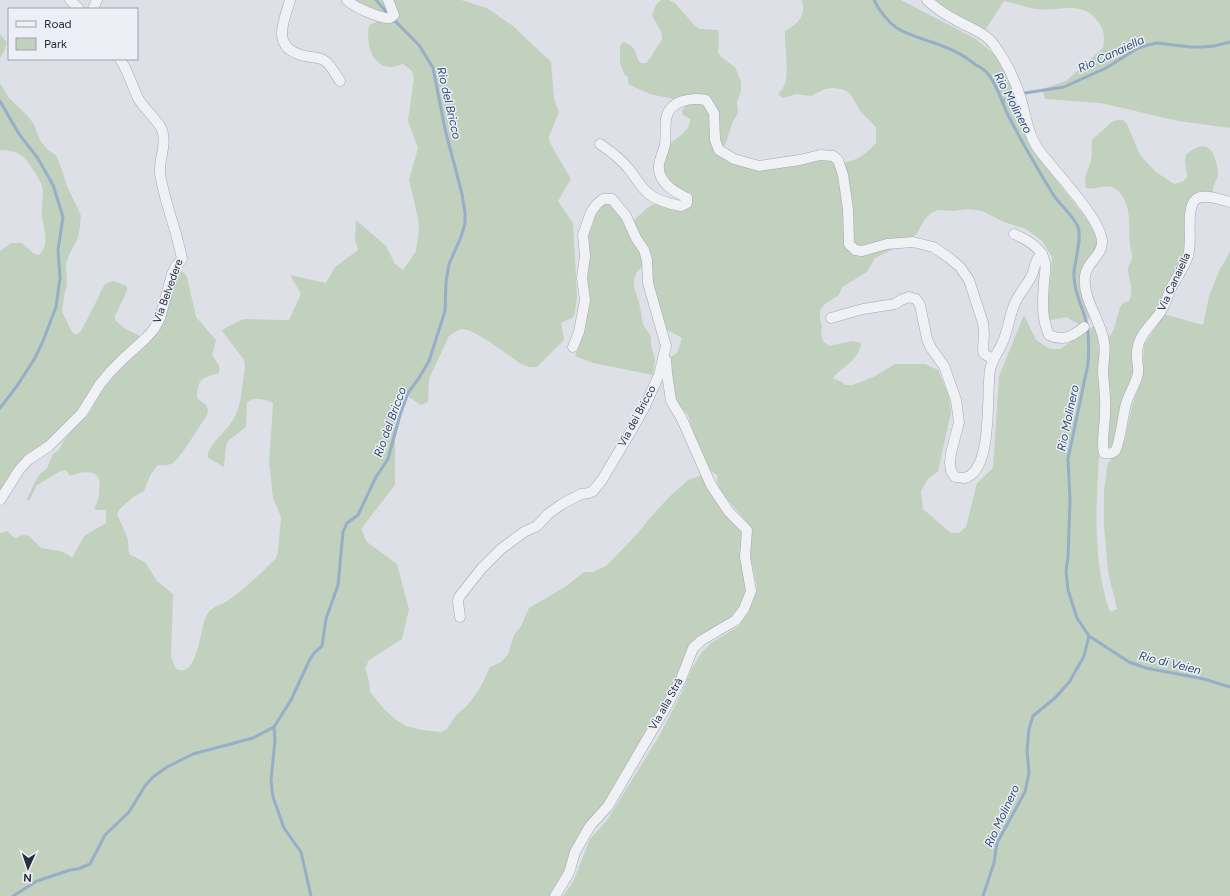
<svg xmlns="http://www.w3.org/2000/svg" width="1230" height="896" viewBox="0 0 1230 896" font-family="Figtree,sans-serif">
<style>
.green{fill:#c2d1bd}
.lines{fill:none;stroke-linecap:round;stroke-linejoin:round}
.stream{stroke:#96aec8;stroke-width:3}
.street-casing{stroke:#a2a8b1;stroke-width:11}
.street{stroke:#eff1f5;stroke-width:10}
.labels{text-anchor:middle;dominant-baseline:central;stroke-width:3;stroke-linejoin:round;paint-order:stroke}
.street-label{font-size:11px;fill:#262e3e;stroke:#eceff5}
.water-label{font-size:12px;font-style:italic;fill:#2f4d72;stroke:#eceff5}
</style>
<rect width="100%" height="100%" fill="#dde1e7"/>
<!-- green -->
<g class="green">
<path d="M354,0H386L391,10L386,16Z"/>
<path d="M392,0H461L487,8L513,26L551,62L554,99L559,112L549,137L550,143L571,179L558,201L573,223L577,296L575,313L572,318L561,323L564,340L537,367H529L521,364C509,356 475,329 462,329C457,330 453,333 449,336L429,379L428,402L421,405L400,391L395,399V485L361,529L367,542L397,564L409,609L402,639L369,660L365,668L369,681L370,692L384,709L395,719L406,726L422,730L441,732L447,729L456,715L466,707L480,688L490,667L501,662L508,654L514,635L521,626L529,608L565,587L584,572H593L606,566L637,534L650,518L668,498L688,480L702,475L743,532L747,591L742,603L730,618L700,637L556,887L550,896H0V533L8,531L12,536L16,538L23,535L29,536L41,548L60,551L67,554L72,558L84,536L106,523V510H96L94,508C98,502 99,497 99,490C100,486 100,480 98,477C92,469 77,473 70,476L66,470L59,472L37,485L29,501L27,499L36,480L40,474L47,468L53,454L59,450L64,440L75,426L86,417L91,411L97,398L116,372L145,344L175,275L179,270L184,273L187,277L196,317L216,340L212,355C216,362 221,364 219,373C202,378 197,379 197,398L206,405L208,410L207,415C200,425 180,460 171,464C167,466 163,465 158,465L151,474L144,491L132,498L120,509L117,514L128,539L129,554L145,562L157,581L173,594L171,657L176,669C197,679 200,631 205,619C210,605 220,607 230,599C244,589 265,570 276,558L278,552L281,517L273,498L269,463L273,403C264,399 256,397 247,402L246,427L228,441L226,447L224,467L208,458C206,446 225,433 231,423C242,408 242,385 245,367L244,360L222,331L225,328L244,319L289,320L301,294L290,275L326,283L335,267L358,250L355,239L356,220L386,246L395,264L403,270L416,251L419,228L418,218L409,180L418,148L408,121L414,77L412,71L403,64C399,65 392,68 388,67C370,64 366,39 369,25L379,21L388,22Z"/>
<path d="M661,0H669L675,3L695,26L700,29L718,30L719,36L718,52L721,57L735,67L741,81V91L737,102L738,113L732,124L725,146L721,145C715,129 722,111 711,97L707,96L673,99L650,94L630,85L628,83V77L624,74L620,63V46L623,42C637,46 634,53 640,63H646C650,59 652,55 655,50C657,46 661,43 662,39C663,31 655,22 652,15L656,5Z"/>
<path d="M802,0H901L976,39L996,56L1011,85L1024,128L1036,154L1088,221L1095,235L1097,246L1080,279L1081,291L1092,316L1080,325L1066,317L1048,321L1046,309L1051,274L1052,257L1042,241L1026,229L1004,222L982,211L968,209L953,211L938,210L931,213L925,219L917,233L904,246L889,251L875,258L867,272L842,287L839,295L825,304L820,310V318L822,325L821,333L823,341L829,346L853,341L861,343C859,361 843,366 833,378L840,381L846,385H853L875,376L895,364H925L938,370L949,396L951,413L938,471L927,480L921,491L923,509L951,533H959L966,527L977,483L993,468L999,376L1024,315L1036,340L1050,349H1060L1095,325C1116,421 1078,517 1110,612L1117,609L1108,572L1104,525V489L1108,463L1118,453L1125,438L1132,406L1142,376L1144,345L1164,314L1203,325L1209,296L1220,269L1230,252V896H563L573,882L590,839L607,820L658,738L682,692L692,668L702,652L711,643L739,626L752,603L757,588L750,554L751,531L747,522L721,492L717,482V475L708,469L694,436L688,415L681,408L674,395L669,362L671,357L677,353L682,338L665,329L656,300L652,278L651,254L646,244L640,236L632,221C639,217 645,208 652,205C664,200 678,215 689,207L671,187L661,171C662,165 663,157 665,151C670,139 691,134 690,119L683,115L682,111L688,102L695,101L709,107L713,149L727,161L737,164L819,157L843,164C849,160 853,161 858,158C865,155 871,148 876,143V127L860,111L853,98L848,92L841,89L833,88L825,89L811,96L797,94L782,98L778,94C780,92 782,89 784,86C790,73 784,46 785,31C798,24 806,16 802,0Z"/>
<path d="M932,0H1230V128L1178,121L1101,103L1045,99L1042,89L1066,81L1103,48C1105,35 1104,29 1096,19C1080,0 1058,12 1037,9C1026,8 1015,3 1004,1L986,29H978Z"/>
<path d="M0,34L7,42L4,52L0,58Z"/>
<path d="M0,83L9,98L26,114L33,123L41,142L48,150L56,155L62,170L67,186L79,211L81,216L80,227L78,238L70,253L66,264L67,287L65,292L62,311L72,332L75,334H78L81,331L96,302L101,291L105,284L113,281L127,286V291L115,316V320L124,328L142,337L85,404L0,494V251L11,243H22L34,254L39,255C50,245 44,230 42,217C41,208 43,200 43,192C43,185 39,180 36,174C25,157 22,151 0,150Z"/>
<path d="M1118,120H1123L1127,124L1140,155L1156,172L1174,184L1184,181L1187,177L1185,160L1186,154C1192,150 1200,144 1207,147C1214,150 1219,169 1218,176C1216,182 1213,185 1213,192H1207L1193,197L1188,246L1162,302L1146,324L1136,368L1113,447L1106,450L1107,360L1109,338L1114,329L1120,307L1123,303L1129,301C1135,289 1128,280 1128,269C1128,265 1132,261 1132,257C1133,254 1130,249 1130,245C1128,227 1133,204 1117,190C1107,181 1096,191 1086,188C1083,172 1089,172 1091,159C1093,153 1091,146 1092,140C1095,136 1099,134 1102,131C1108,126 1110,121 1118,120Z"/>
<path d="M609,203L616,207L641,250L643,266L637,272L634,279V287L639,302L643,324L651,337V345L655,360L653,375L593,363L575,356C582,338 588,316 589,296C590,289 587,282 586,275C585,256 586,208 609,203Z"/>
</g>
<g class="lines">
<!-- stream -->
<g class="stream">
<path d="M376,0L389,15"/>
<path d="M874,0C879,10 887,21 897,28C911,37 929,40 945,47C956,51 966,57 976,65C980,67 985,70 988,74C997,84 1002,103 1008,115C1021,141 1036,166 1051,191C1058,204 1072,213 1078,227C1082,238 1075,261 1074,272C1073,291 1083,307 1087,325C1089,337 1089,351 1088,364L1068,459L1070,500L1068,558L1066,571L1068,590L1077,618L1089,636L1084,656L1070,681L1056,697L1033,716L1029,729L1027,750L1029,773L1025,792L997,843L994,863L983,896"/>
<path d="M0,101L19,134L37,157L53,185L63,217L58,250L60,278L56,307L43,341L35,358L17,386L0,408"/>
<path d="M1002,101L1025,93L1064,87L1106,68L1138,48L1148,45L1157,43L1190,47H1202L1214,46L1230,42"/>
<path d="M1089,636L1129,662L1146,668L1204,679L1230,687"/>
<path d="M13,896L37,881L70,870L78,869L90,864L105,835L129,812L145,786L153,777L167,767L193,754L253,738L274,727"/>
<path d="M311,896L301,852L284,828L273,797L271,781L275,740L274,727L291,700L309,661L314,653L322,646L326,619L338,585L343,532L347,523L358,515L376,477L388,459L400,415L408,393L419,378L429,361L445,311L446,282L449,264L461,237L465,224V213L462,194L445,129L433,68L419,45L393,19"/>
</g>
<!-- street casing -->
<g class="street-casing">
<g id="street">
<path d="M70,0L79,9"/>
<path d="M290,0C284,21 271,46 301,55C309,58 318,56 325,61C330,64 336,75 340,81"/>
<path d="M347,0C352,6 381,19 389,18C391,18 392,17 394,15L388,0"/>
<path d="M927,0C935,7 944,14 954,19C967,27 985,32 994,45C1006,61 1015,80 1021,99C1026,116 1028,135 1039,150C1054,171 1100,217 1102,241C1103,255 1086,263 1085,276C1082,299 1101,320 1104,342C1106,351 1103,362 1103,372C1104,386 1106,400 1105,414C1105,426 1101,441 1104,453C1108,454 1112,454 1115,451C1120,445 1123,413 1126,404C1129,393 1136,384 1138,373C1139,366 1136,359 1137,352C1138,334 1153,324 1161,311C1166,303 1168,294 1172,286C1178,276 1184,267 1188,256C1193,241 1185,211 1195,200C1203,192 1221,200 1230,202"/>
<path d="M93,9L97,0"/>
<path d="M600,144C610,151 620,158 628,168C635,176 640,187 649,194C658,201 670,204 681,206L687,203V198C676,192 667,188 661,177C655,164 663,156 665,144C666,136 665,127 666,119C669,100 692,97 706,100L714,113L715,140L719,150L734,159L759,166L800,160L820,155L833,156L838,160L843,175L848,209L849,244L855,250L862,251L887,244L913,242L933,247L948,257L960,267L969,280L983,323L984,333L983,350L984,354L993,359"/>
<path d="M1014,234C1026,239 1040,247 1044,259C1047,266 1045,273 1044,281C1043,300 1041,317 1049,335C1063,342 1073,336 1084,327"/>
<path d="M831,318L863,309L895,304L901,300L909,297L916,299L920,305L927,339L931,348L944,366L956,400L959,422L951,453L950,463L951,471L955,477C957,477 961,478 964,478C994,472 986,392 990,370C992,359 1000,350 1004,339C1009,326 1010,311 1017,299C1021,291 1028,284 1032,275C1035,268 1035,259 1042,254"/>
<path d="M0,500L19,470L28,460L49,446L82,413L100,384L111,371L124,358L146,338L154,329L160,318L172,274L176,266L182,259C177,230 164,202 160,173C159,158 167,145 162,130C159,121 143,108 138,98C132,85 128,71 120,59"/>
<path d="M460,617L458,602L459,597L482,568L501,549L524,532L537,526L548,514L562,504L581,494L589,493L593,491L602,480L634,426L644,408L659,375L666,346L648,283L647,260L644,250L636,238L626,216L612,199H603L597,204L591,212L583,235L585,256L582,278L585,300L579,332L573,347"/>
<path d="M555,896L569,873L575,852L590,826L608,806L670,700L681,679L693,648L702,640L736,620L744,609L751,591L745,557L747,530L729,512L711,485L681,417L671,401L667,373L666,360"/>
</g>
</g>
<!-- street -->
<use href="#street" class="street"/>
</g>
<g class="labels">
<!-- street labels -->
<g class="street-label">
<text transform="translate(1174 282) rotate(-65)">Via Canaiella</text>
<text transform="translate(168 291) rotate(-70)">Via Belvedere</text>
<text transform="translate(637 416) rotate(-62)">Via dei Bricco</text>
<text transform="translate(666 704) rotate(-61)">Via alla Strà</text>
</g>
<!-- water labels -->
<g class="water-label">
<text transform="translate(1111 54) rotate(-25)">Rio Canaiella</text>
<text transform="translate(449 103) rotate(77)">Rio del Bricco</text>
<text transform="translate(1013 103) rotate(62)">Rio Molinero</text>
<text transform="translate(1068 418) rotate(-78)">Rio Molinero</text>
<text transform="translate(390 422) rotate(-70)">Rio del Bricco</text>
<text transform="translate(1170 663) rotate(14)">Rio di Veien</text>
<text transform="translate(1002 816) rotate(-65)">Rio Molinero</text>
</g>
</g>
<!-- legend -->
<rect x="8" y="8" width="130" height="52" fill="#eceff5" stroke="#9da2ac"/>
<rect x="16" y="21" width="20" height="6" fill="#eff1f5" stroke="#9da2ac"/>
<text x="44" y="28" font-size="12" fill="#262e3e">Road</text>
<rect x="16" y="38" width="20" height="12" fill="#c2d1bd" stroke="#9da2ac"/>
<text x="44" y="48" font-size="12" fill="#262e3e">Park</text>
<!-- north arrow -->
<g transform="translate(28 868) rotate(183)" stroke="#eceff5" stroke-width="3" paint-order="stroke">
<path d="M0-3L7 15L0 10L-7 15Z" fill="#262e3e"/>
<text y="-6" font-size="11" font-weight="bold" text-anchor="middle" fill="#262e3e">N</text>
</g>
</svg>
